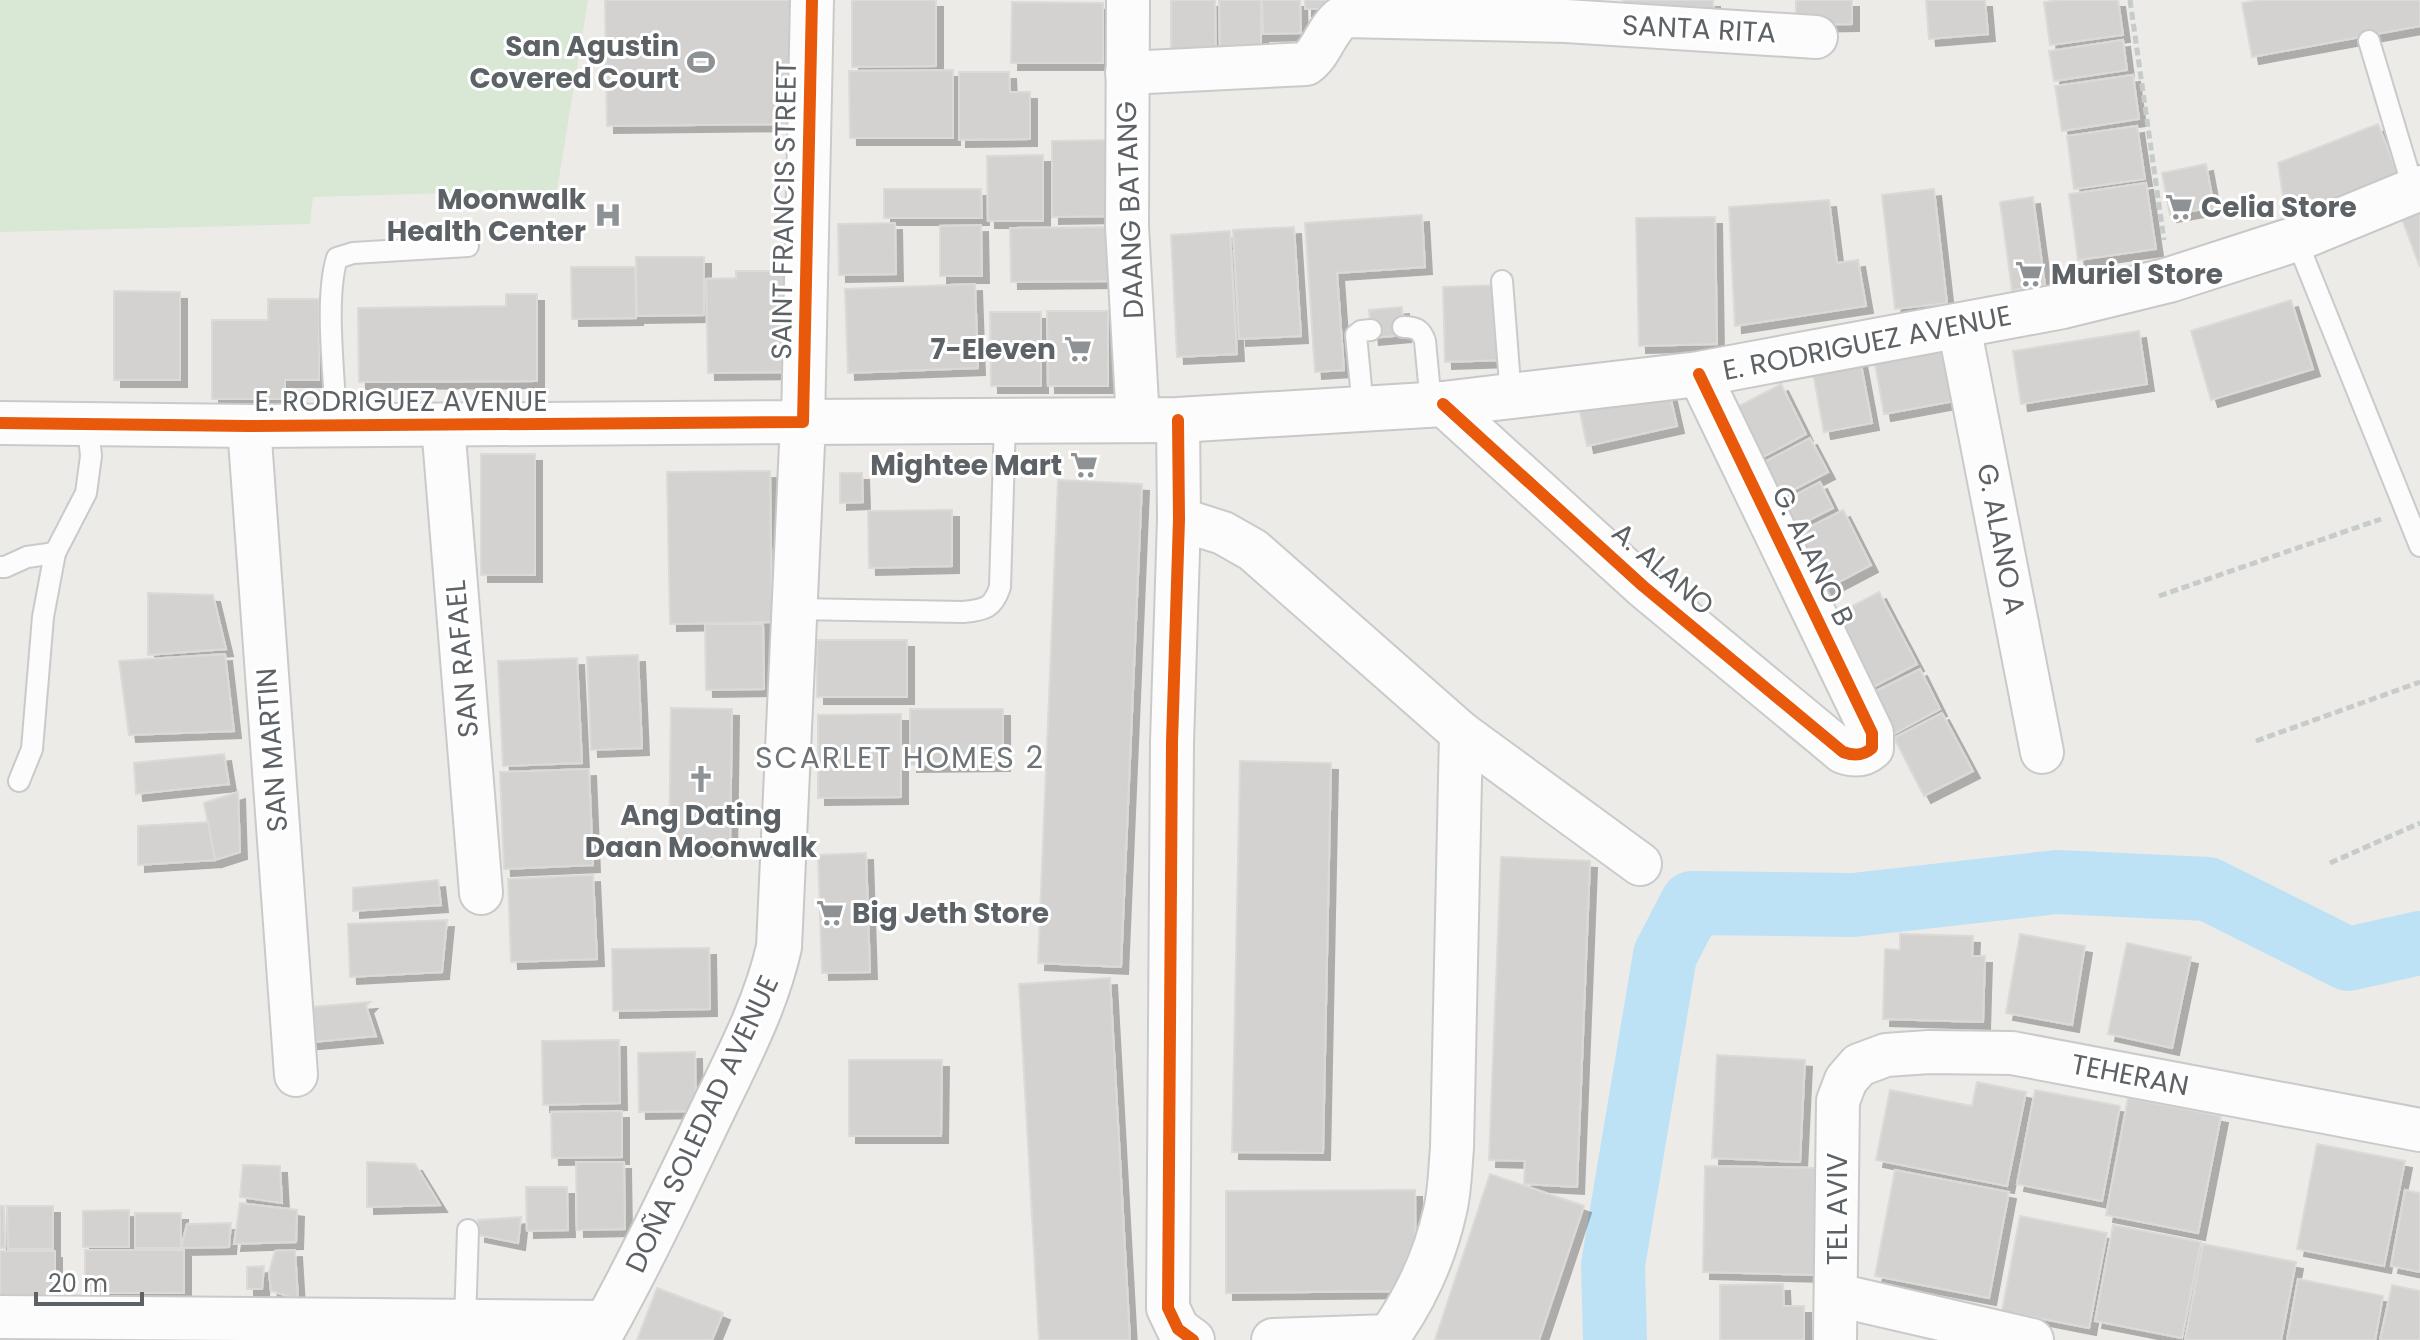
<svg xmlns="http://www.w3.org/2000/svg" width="2420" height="1340" viewBox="0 0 2420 1340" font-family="Poppins,sans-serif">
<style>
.green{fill:#d8e8d4}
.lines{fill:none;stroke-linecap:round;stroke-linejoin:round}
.river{stroke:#bde2f6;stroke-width:64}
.building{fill:#d4d2d1;stroke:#dcdad7;stroke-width:2;filter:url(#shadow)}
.service-casing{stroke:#c9caca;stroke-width:24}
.minor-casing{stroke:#c9caca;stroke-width:46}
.secondary-casing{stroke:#c7c8c7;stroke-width:48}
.path{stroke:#c7cbc9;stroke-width:5;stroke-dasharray:8 4;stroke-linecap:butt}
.service{stroke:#fcfcfc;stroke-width:20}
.minor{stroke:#fcfcfc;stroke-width:42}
.secondary{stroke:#fcfcfc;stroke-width:44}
.cycleway-casing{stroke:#fff;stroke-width:17}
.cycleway{stroke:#e8590c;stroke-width:12}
.labels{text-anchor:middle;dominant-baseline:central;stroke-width:6;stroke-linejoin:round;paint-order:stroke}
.street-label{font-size:28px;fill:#5d6266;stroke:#fff}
.poi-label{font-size:28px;font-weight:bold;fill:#5d6266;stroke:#fff;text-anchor:end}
.neighbourhood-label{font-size:30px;letter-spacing:2px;fill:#6e7478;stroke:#fff}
</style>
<defs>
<filter id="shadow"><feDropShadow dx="7" dy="7" stdDeviation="0" flood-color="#0004"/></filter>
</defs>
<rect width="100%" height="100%" fill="#edebe8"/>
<!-- green -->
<path class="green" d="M0,0H588L557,190L313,197L310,224L0,232Z"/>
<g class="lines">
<!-- river -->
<path class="river" d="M1615,1340L1613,1265L1665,955L1692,903L1853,905L2057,882L2208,889L2348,959L2420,943"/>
</g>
<!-- building -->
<g class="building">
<path d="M605,0H796L797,124L607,126Z"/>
<path d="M852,0H936V66L852,67Z"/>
<path d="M1171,0H1215L1216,63H1171Z"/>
<path d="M1219,0H1261V54H1220Z"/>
<path d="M1262,0H1300L1301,33L1263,34Z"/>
<rect x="1305" y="0" width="40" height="9"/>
<path d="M1623,0H1713L1714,18H1623Z"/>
<path d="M1796,0H1852V24L1796,25Z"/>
<path d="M1926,0H1985L1988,34L1929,39Z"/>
<path d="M2060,0H2118L2123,35L2050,45L2044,2Z"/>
<path d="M2260,0H2420V26L2252,57L2242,3Z"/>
<path d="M1012,2L1103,3V63H1011Z"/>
<path d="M2123,40L2127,70L2054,81L2049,51Z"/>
<path d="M953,70V138H850L849,71Z"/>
<path d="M959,72H1009L1010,92H1030V139L959,140Z"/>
<path d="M2133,75L2139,119L2062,131L2055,86Z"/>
<path d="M2378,124L2399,178L2287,223L2278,163Z"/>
<path d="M2137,126L2145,179L2074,189L2067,136Z"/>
<path d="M1113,140L1114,216L1052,217V141Z"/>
<path d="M1043,155V221H988L987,156Z"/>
<path d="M2206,164L2214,207L2170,215L2162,173Z"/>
<path d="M2146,183L2156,249L2078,260L2069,194Z"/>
<path d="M884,189H981L982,218H884Z"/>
<path d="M1934,189L1947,303L1895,309L1882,195Z"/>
<path d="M2033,197L2045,285L2012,290L2000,202Z"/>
<path d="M1829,200L1837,263L1858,260L1866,306L1735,326L1729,207Z"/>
<path d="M2420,207V267L2400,214Z"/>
<path d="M1422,215L1425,267L1337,273L1344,370L1315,372L1305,223Z"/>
<path d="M1715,217L1717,344L1639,346L1636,218Z"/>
<path d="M895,223L896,274L839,275L838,224Z"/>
<path d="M981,225L982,276H940V226Z"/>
<path d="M1111,227L1112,281L1011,282L1010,228Z"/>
<path d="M1294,227L1301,336L1239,339L1233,230Z"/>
<path d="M1230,231L1237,354L1177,357L1171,235Z"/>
<path d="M636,257H704V315L637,316Z"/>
<path d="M571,267H635L636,318L572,319Z"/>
<path d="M736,271H790L792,372L708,373L706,279L736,278Z"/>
<path d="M975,284L978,368L848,373L845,289Z"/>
<path d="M1502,285L1504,360L1445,362L1443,287Z"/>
<path d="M114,291L180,292V380H114Z"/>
<path d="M506,294H537V381L359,382L358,308L506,306Z"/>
<path d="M268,299H319V380H285V399H212V320H268Z"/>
<path d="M2291,300L2313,369L2211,400L2191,331Z"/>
<path d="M1402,307L1404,335L1372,338L1369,310Z"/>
<path d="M1047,311H1108V386H1048Z"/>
<path d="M990,312H1041V386H991Z"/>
<path d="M2139,331L2147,384L2021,404L2013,351Z"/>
<path d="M1950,339L1960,400L1884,414L1873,352Z"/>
<path d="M1860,359L1872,423L1824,432L1812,368Z"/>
<path d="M1667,382L1677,426L1587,446L1578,402Z"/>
<path d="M1781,384L1806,434L1748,465L1722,415Z"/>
<path d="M1810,438L1828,472L1770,502L1753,468Z"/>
<rect x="481" y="454" width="54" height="121"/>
<path d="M770,471L772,622L670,624L667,472Z"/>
<path d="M840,473H862L863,502L840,503Z"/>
<path d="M1058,480L1142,484L1121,967L1038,963Z"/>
<path d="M1820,482L1833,508L1788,531L1776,505Z"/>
<path d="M952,510V566L869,568L868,511Z"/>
<path d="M1843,510L1871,565L1822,591L1794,535Z"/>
<path d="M1879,592L1917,664L1864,692L1826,620Z"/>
<path d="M148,593L213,595L226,649L148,655Z"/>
<path d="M705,624H763L764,689L706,690Z"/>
<rect x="817" y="640" width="90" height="57"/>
<path d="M225,654L234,731L129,735L119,661Z"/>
<path d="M638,655L642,748L591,750L587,657Z"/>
<path d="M577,658L582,763L503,766L498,661Z"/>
<path d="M1920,669L1940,709L1890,736L1868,695Z"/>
<path d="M671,708L732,709L730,850L669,849Z"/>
<path d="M910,709H1003V764L910,765Z"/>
<path d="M1942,713L1973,771L1924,796L1894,738Z"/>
<path d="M901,714V797L818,798V715Z"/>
<path d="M224,754L229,784L136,794L134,763Z"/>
<path d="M1240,761L1331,763L1323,1153L1232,1152Z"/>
<path d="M589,769L593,865L504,869L500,772Z"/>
<path d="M238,792L240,852L215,860L204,803Z"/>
<path d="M208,822L215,860L138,865V826Z"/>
<path d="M866,853L870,972L822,973L818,855Z"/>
<path d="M1501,857L1590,861L1577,1187L1524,1184L1525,1161L1489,1160Z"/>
<path d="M593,875L597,959L511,962L508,879Z"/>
<path d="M438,880L441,905L353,911V888Z"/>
<path d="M447,920L442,972L350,977L348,924Z"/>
<path d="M1900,934L1973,936L1972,956H1985L1983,1022L1883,1019L1885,949L1900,950Z"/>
<path d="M2020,934L2085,946L2072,1025L2006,1013Z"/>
<path d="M2127,943L2191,957L2172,1048L2108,1034Z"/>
<path d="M709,948L710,1009L613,1011L612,949Z"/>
<path d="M1110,978L1130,1340H1039L1019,984Z"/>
<path d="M370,1002L366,1006L376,1036L303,1043L300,1008Z"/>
<path d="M619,1040L620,1103L543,1105L542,1041Z"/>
<path d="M695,1052L696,1111L639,1112L638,1053Z"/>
<path d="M1717,1055L1805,1060L1800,1162L1712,1158Z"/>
<path d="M849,1060H942L941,1136H849Z"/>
<path d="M1977,1082L2026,1092L2007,1186L1876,1160L1890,1090L1972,1106Z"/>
<path d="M2035,1090L2120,1106L2102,1201L2017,1184Z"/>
<path d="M2128,1098L2221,1116L2198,1233L2106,1215Z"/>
<path d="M622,1111V1157L552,1158L551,1112Z"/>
<path d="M2317,1144L2405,1161L2384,1266L2297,1249Z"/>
<path d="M367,1162L415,1164L440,1205L367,1207Z"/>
<path d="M576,1162H624L625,1229L577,1230Z"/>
<path d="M243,1165L280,1166L282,1203L240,1197Z"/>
<path d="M1705,1166L1821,1168L1818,1275L1703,1272Z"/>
<path d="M1895,1170L2009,1192L1989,1298L1875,1276Z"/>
<path d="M1490,1174L1584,1206L1539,1340H1435Z"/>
<path d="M526,1187H567L568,1230L527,1231Z"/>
<path d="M1415,1190L1416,1291L1226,1293V1191Z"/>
<path d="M2405,1190L2420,1193V1272L2391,1266Z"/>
<path d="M240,1203L297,1210L296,1242L234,1244Z"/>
<path d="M0,1206H4L5,1248H0Z"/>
<path d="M7,1206H53V1249H8Z"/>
<path d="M129,1210V1247H83V1211Z"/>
<rect x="135" y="1213" width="46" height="35"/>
<path d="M2020,1216L2107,1233L2089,1328L2002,1311Z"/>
<path d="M521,1217L518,1243L478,1235V1220Z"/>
<path d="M231,1223L229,1247L181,1248L187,1224Z"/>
<path d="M2113,1225L2201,1242L2182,1338L2095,1321Z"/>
<path d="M2203,1244L2296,1262L2281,1340H2185Z"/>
<rect x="85" y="1250" width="99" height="43"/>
<path d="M295,1250L298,1299L271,1291L269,1272L275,1251Z"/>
<rect x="0" y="1251" width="55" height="44"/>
<path d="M264,1266L262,1289H247V1267Z"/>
<path d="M2298,1279L2383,1296L2375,1340H2287Z"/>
<path d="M1783,1284L1784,1306H1804V1340H1720V1285Z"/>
<path d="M2392,1285L2420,1291V1340H2380Z"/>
<path d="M657,1288L723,1313L712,1340H637Z"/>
</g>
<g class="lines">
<!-- service casing -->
<g class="service-casing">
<g id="service">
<path d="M2369,41L2414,191"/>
<path d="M2296,239L2420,546"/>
<path d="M1502,281L1511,397"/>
<path d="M1403,327C1415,327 1421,329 1425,341L1431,404"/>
<path d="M1363,408L1356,335L1361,331L1371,330"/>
<path d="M336,425C335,378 324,300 337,258L353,253L468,246"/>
<path d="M0,567H5L27,557L55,553"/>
<path d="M795,609L963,612C985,610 993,608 1000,587L1005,421"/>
<path d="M19,781L32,749L43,617L55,553L86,493L91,456L88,425"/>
<path d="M465,1322L468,1230"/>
</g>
</g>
<!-- minor casing -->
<g class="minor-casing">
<g id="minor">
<path d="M1128,0L1127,227L1138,421"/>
<path d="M1127,73L1306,64C1323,52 1326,28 1344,16L1566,21L1816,37"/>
<path d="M1959,326L2042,752"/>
<path d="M1443,404L1643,586L1843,752C1854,756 1863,756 1872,748V733L1699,374"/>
<path d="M1178,420L1179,519L1172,742L1168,1308L1178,1329L1193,1340"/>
<path d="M0,423L249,426L803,422L812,0"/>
<path d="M443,425L481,893"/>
<path d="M249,426L296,1075"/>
<path d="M1179,519L1223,533L1253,550L1461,733L1640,864"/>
<path d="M1837,1295L2032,1340"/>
<path d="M0,1317L607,1322"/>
<path d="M1273,1340L1389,1336C1416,1298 1435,1256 1445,1211C1450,1191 1450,1169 1452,1148L1461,733"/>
<path d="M1835,1340L1838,1101L1846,1080L1859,1065L1886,1055L1929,1052L2012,1053L2420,1130"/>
</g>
</g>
<!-- secondary casing -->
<g class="secondary-casing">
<path id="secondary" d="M597,1340C637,1269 672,1195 707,1122C734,1065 765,1009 779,947L803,422L1178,420L1443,404L1699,374L2063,306L2169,280L2296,239L2420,188"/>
</g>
<!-- path -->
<g class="path">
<path d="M2130,0L2164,240"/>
<path d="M2159,596L2381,519"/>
<path d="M2256,741L2420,682"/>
<path d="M2330,863L2420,823"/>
</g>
<!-- service -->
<use href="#service" class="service"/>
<!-- minor -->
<use href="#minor" class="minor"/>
<!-- secondary -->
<use href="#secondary" class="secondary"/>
<!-- cycleway casing -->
<g class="cycleway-casing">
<g id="cycleway">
<path d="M1443,404L1643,586L1843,752C1854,756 1863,756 1872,748V733L1699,374"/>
<path d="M1178,420L1179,519L1172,742L1168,1308L1178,1329L1193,1340"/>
<path d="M0,423L249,426L803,422L812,0"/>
</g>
</g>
<!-- cycleway -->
<use href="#cycleway" class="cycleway"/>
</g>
<!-- icons -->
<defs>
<g id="stadium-bare" transform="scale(2.16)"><path d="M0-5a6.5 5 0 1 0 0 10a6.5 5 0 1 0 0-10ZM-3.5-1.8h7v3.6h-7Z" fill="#8f9294" stroke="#fff" stroke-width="2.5" paint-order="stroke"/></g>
<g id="supermarket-bare" transform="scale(2.16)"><path d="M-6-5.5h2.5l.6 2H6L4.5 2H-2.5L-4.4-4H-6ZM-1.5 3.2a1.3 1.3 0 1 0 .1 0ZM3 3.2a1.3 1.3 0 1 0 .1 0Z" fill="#8f9294" stroke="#fff" stroke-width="2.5" paint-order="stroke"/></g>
<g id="hospital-bare" transform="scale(2.16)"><path d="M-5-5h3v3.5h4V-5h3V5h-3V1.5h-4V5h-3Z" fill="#8f9294" stroke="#fff" stroke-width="2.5" paint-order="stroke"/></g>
<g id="church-bare" transform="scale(2.16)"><path d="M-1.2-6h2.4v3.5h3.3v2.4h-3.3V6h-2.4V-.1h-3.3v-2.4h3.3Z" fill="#8f9294" stroke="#fff" stroke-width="2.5" paint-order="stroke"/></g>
</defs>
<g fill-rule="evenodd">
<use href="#stadium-bare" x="701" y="62"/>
<use href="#supermarket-bare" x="2179" y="207"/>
<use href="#hospital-bare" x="608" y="215"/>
<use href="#supermarket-bare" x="2029" y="274"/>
<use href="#supermarket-bare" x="1078" y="349"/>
<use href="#supermarket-bare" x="1084" y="465"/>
<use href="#church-bare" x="701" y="779"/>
<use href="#supermarket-bare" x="830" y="913"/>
</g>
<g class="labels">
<!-- street labels -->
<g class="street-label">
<text transform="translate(1699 29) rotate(3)">SANTA RITA</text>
<text transform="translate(784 210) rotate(-89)">SAINT FRANCIS STREET</text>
<text transform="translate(1130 210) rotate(-92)">DAANG BATANG</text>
<text transform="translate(1867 343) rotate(-11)">E. RODRIGUEZ AVENUE</text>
<text x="401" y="401">E. RODRIGUEZ AVENUE</text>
<text transform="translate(2001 539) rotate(79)">G. ALANO A</text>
<text transform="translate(1813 556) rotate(64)">G. ALANO B</text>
<text transform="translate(1663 569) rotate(41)">A. ALANO</text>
<text transform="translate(462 659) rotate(-95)">SAN RAFAEL</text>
<text transform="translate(272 750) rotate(-94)">SAN MARTIN</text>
<text transform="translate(2130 1075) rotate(11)">TEHERAN</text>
<text transform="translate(702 1124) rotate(-65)">DOÑA SOLEDAD AVENUE</text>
<text transform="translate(1837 1209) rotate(-90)">TEL AVIV</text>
</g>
<!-- poi labels -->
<g class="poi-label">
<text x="679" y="46">San Agustin<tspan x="679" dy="32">Covered Court</tspan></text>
<text x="586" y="199">Moonwalk<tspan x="586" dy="32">Health Center</tspan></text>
<text x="2201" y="207" text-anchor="start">Celia Store</text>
<text x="2051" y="274" text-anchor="start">Muriel Store</text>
<text x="1056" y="349">7-Eleven</text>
<text x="1062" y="465">Mightee Mart</text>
<text x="701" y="815" text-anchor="middle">Ang Dating<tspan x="701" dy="32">Daan Moonwalk</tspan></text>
<text x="852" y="913" text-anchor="start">Big Jeth Store</text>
</g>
<!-- neighbourhood labels -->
<g class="neighbourhood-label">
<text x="900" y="757">SCARLET HOMES 2</text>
</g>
</g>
<!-- scale -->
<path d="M36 1292v12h106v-12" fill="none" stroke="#5d6266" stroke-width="4"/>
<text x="48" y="1292" font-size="24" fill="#5d6266" stroke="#ffffff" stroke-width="6" paint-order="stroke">20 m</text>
</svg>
